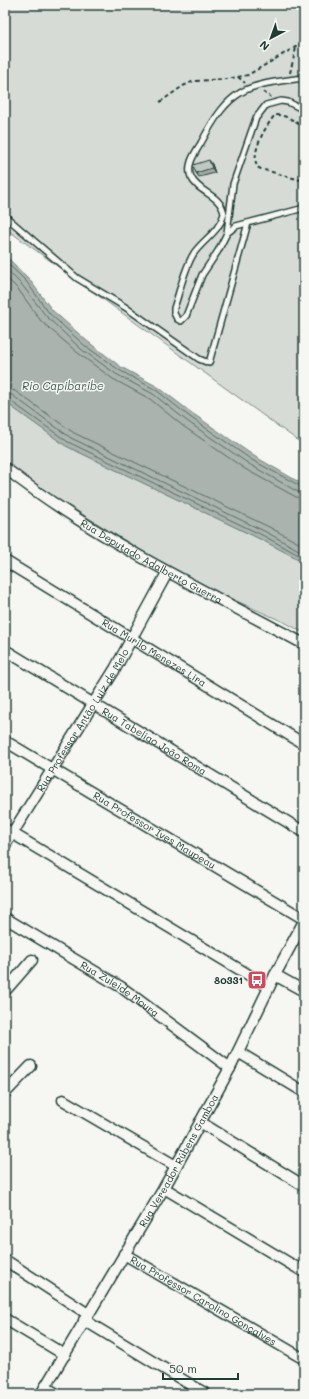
<svg xmlns="http://www.w3.org/2000/svg" width="309" height="1399" viewBox="0 0 309 1399" font-family="Mali,sans-serif">
<style>
.green{fill:#d6dbd6;stroke:#7a8c85}
.water{fill:#aab3ae;stroke:#72847d}
.lines{fill:none;stroke-linecap:round;stroke-linejoin:round}
.shore{stroke:#576c65;stroke-width:1}
.lane-casing{stroke:#1f3d34;stroke-width:8}
.street-casing{stroke:#1f3d34;stroke-width:13}
.path{stroke:#1f3d34;stroke-width:2;stroke-dasharray:4 3;stroke-linecap:butt}
.lane{stroke:#f6f6f2;stroke-width:5}
.street{stroke:#f6f6f2;stroke-width:10}
.wall{fill:#a6aca8;stroke:#1f3d34}
.shaded-wall{fill:#878c88;stroke:#1f3d34}
.building{fill:#c1c8c3;stroke:#1f3d34}
.labels{text-anchor:middle;dominant-baseline:central;stroke-width:3;stroke-linejoin:round;paint-order:stroke}
.street-label{font-size:10px;fill:#1f3d34;stroke:#f6f6f2}
.poi-label{font-size:10px;font-weight:bold;fill:#1f3d34;stroke:#f6f6f2;text-anchor:end}
.water-label{font-size:11px;font-style:italic;fill:#425a52;stroke:#f6f6f2}
</style>
<rect width="100%" height="100%" fill="#f6f6f2"/>
<filter id="ink" filterUnits="userSpaceOnUse"><feTurbulence type="fractalNoise" baseFrequency=".025" numOctaves="2"/><feDisplacementMap in="SourceGraphic" scale="8" xChannelSelector="R" yChannelSelector="G"/><feConvolveMatrix kernelMatrix="1 2 1 2 8 2 1 2 1" color-interpolation-filters="sRGB"/></filter>
<g filter="url(#ink)">
<!-- green -->
<g class="green">
<path d="M5,5H304V445L5,228Z"/>
<path d="M5,402L66,446L262,540L304,562V633L286,623L221,594L163,564L19,475L5,463Z"/>
</g>
<!-- water -->
<path class="water" d="M5,255L29,279L52,310L87,341L121,367L158,387L192,413L254,456L304,485V562L262,540L66,446L5,402Z"/>
<g class="lines">
<!-- shore -->
<g class="shore">
<path d="M5,261L26,281L49,313L84,345L119,370L156,390L190,417L252,460L304,488"/>
<path d="M5,268L22,285L46,316L81,349L116,374L153,394L187,421L249,464L298,492L304,493"/>
<path d="M5,276L18,289L41,321L78,353L113,379L150,399L183,426L245,469L296,497L304,499"/>
<path d="M5,388L15,391L74,433L269,527L304,546"/>
<path d="M5,394L12,395L71,438L266,532L304,553"/>
<path d="M5,399L9,400L68,442L264,536L304,558"/>
</g>
<!-- lane casing -->
<g class="lane-casing">
<g id="lane">
<path d="M304,78C244,85 230,88 201,143C195,153 186,165 191,177C199,194 221,194 224,214C219,232 204,239 194,253C184,269 180,291 174,308V313L177,319L181,321L186,316L202,275L218,251L227,233L233,184L256,118L266,105L281,101L288,102L304,110"/>
<path d="M5,216L77,278L125,307L199,359L209,363L248,223"/>
<path d="M227,233L236,226L304,208"/>
</g>
</g>
<!-- street casing -->
<g class="street-casing">
<g id="street">
<path id="s1" d="M5,468C97,540 202,589 304,644"/>
<path id="s2" d="M5,561L304,744"/>
<path id="s3" d="M5,650L304,832"/>
<path id="s4" d="M5,741L304,919"/>
<path d="M5,829L269,987"/>
<path id="s5" d="M5,845L115,669L167,573"/>
<path id="s6" d="M5,918L121,987L230,1068"/>
<path d="M275,975L304,991"/>
<path d="M5,991L32,960"/>
<path d="M238,1052L304,1092"/>
<path d="M5,1093L31,1066"/>
<path d="M63,1100L176,1166"/>
<path d="M200,1122L304,1186"/>
<path d="M164,1188L304,1272"/>
<path id="s7" d="M124,1254L304,1359"/>
<path d="M5,1260L88,1314"/>
<path d="M5,1319L65,1355"/>
<path d="M84,1320L206,1394"/>
<path d="M45,1387L57,1394"/>
<path id="s8" d="M41,1394L164,1188L230,1068L275,975L304,921"/>
</g>
</g>
<!-- path -->
<g class="path">
<path d="M290,73L296,48"/>
<path d="M238,77L245,83"/>
<path d="M263,92L271,97"/>
<path d="M160,102L183,86L194,81L226,79L248,75L304,42"/>
<path d="M304,129C296,121 287,115 275,115C265,127 251,151 257,167L261,169L304,181"/>
</g>
<!-- lane -->
<use href="#lane" class="lane"/>
<!-- street -->
<use href="#street" class="street"/>
</g>
<!-- wall -->
<path class="wall" d="M212,164L215,173L199,177L196,173Z"/>
<!-- shaded-wall -->
<path class="shaded-wall" d="M209,160L212,164L215,173L212,168Z"/>
<!-- building -->
<path class="building" d="M209,160L212,168L196,173L193,165Z"/>
</g>
<!-- icons -->
<defs>
<g id="bus-square" transform="scale(1)"><rect x="-9" y="-9" width="18" height="18" rx="4" fill="#d1495b" stroke="#f6f6f2"/><path d="M-5-6H5V4H4V6H2V4H-2V6H-4V4H-5ZM-3.5-4V0h7V-4ZM-3.5 1.2v1.5H-2V1.2ZM2 1.2v1.5H3.5V1.2Z" fill="#fff"/></g>
</defs>
<g fill-rule="evenodd">
<use href="#bus-square" x="257" y="980"/>
</g>
<g class="labels">
<!-- street labels -->
<g class="street-label">
<text stroke="none"><textPath href="#s1" startOffset="174">Rua Deputado Adalberto Guerra</textPath></text>
<text stroke="none"><textPath href="#s2" startOffset="175">Rua Murilo Menezes Lira</textPath></text>
<text stroke="none"><textPath href="#s5" startOffset="147">Rua Professor Antão Luiz de Melo</textPath></text>
<text stroke="none"><textPath href="#s3" startOffset="175">Rua Tabeliao João Roma</textPath></text>
<text stroke="none"><textPath href="#s4" startOffset="174">Rua Professor Ives Maupeau</textPath></text>
<text stroke="none"><textPath href="#s6" startOffset="135">Rua Zuleide Moura</textPath></text>
<text stroke="none"><textPath href="#s8" startOffset="271">Rua Vereador Rúbens Gamboa</textPath></text>
<text stroke="none"><textPath href="#s7" startOffset="92">Rua Professor Carolino Gonçalves</textPath></text>
</g>
<!-- poi labels -->
<g class="poi-label">
<text x="243" y="980">80331</text>
</g>
<!-- water labels -->
<g class="water-label">
<text x="63" y="385">Rio Capibaribe</text>
</g>
</g>
<!-- margin -->
<rect width="309" height="1399" fill="none" stroke="#f6f6f2" stroke-width="20"/>
<rect x="10" y="10" width="289" height="1379" fill="none" stroke="#1f3d34" stroke-width="1.5" filter="url(#ink)"/>
<!-- north arrow -->
<g transform="translate(271 38) rotate(221)" stroke="#f6f6f2" stroke-width="3" paint-order="stroke">
<path d="M0-3L7 15L0 10L-7 15Z" fill="#1f3d34"/>
<text y="-6" font-size="11" font-weight="bold" text-anchor="middle" fill="#1f3d34">N</text>
</g>
<!-- scale -->
<path d="M163 1373v6h75v-6" fill="none" stroke="#1f3d34" stroke-width="2"/>
<text x="169" y="1373" font-size="12" fill="#1f3d34" stroke="#f6f6f2" stroke-width="3" paint-order="stroke">50 m</text>
</svg>
